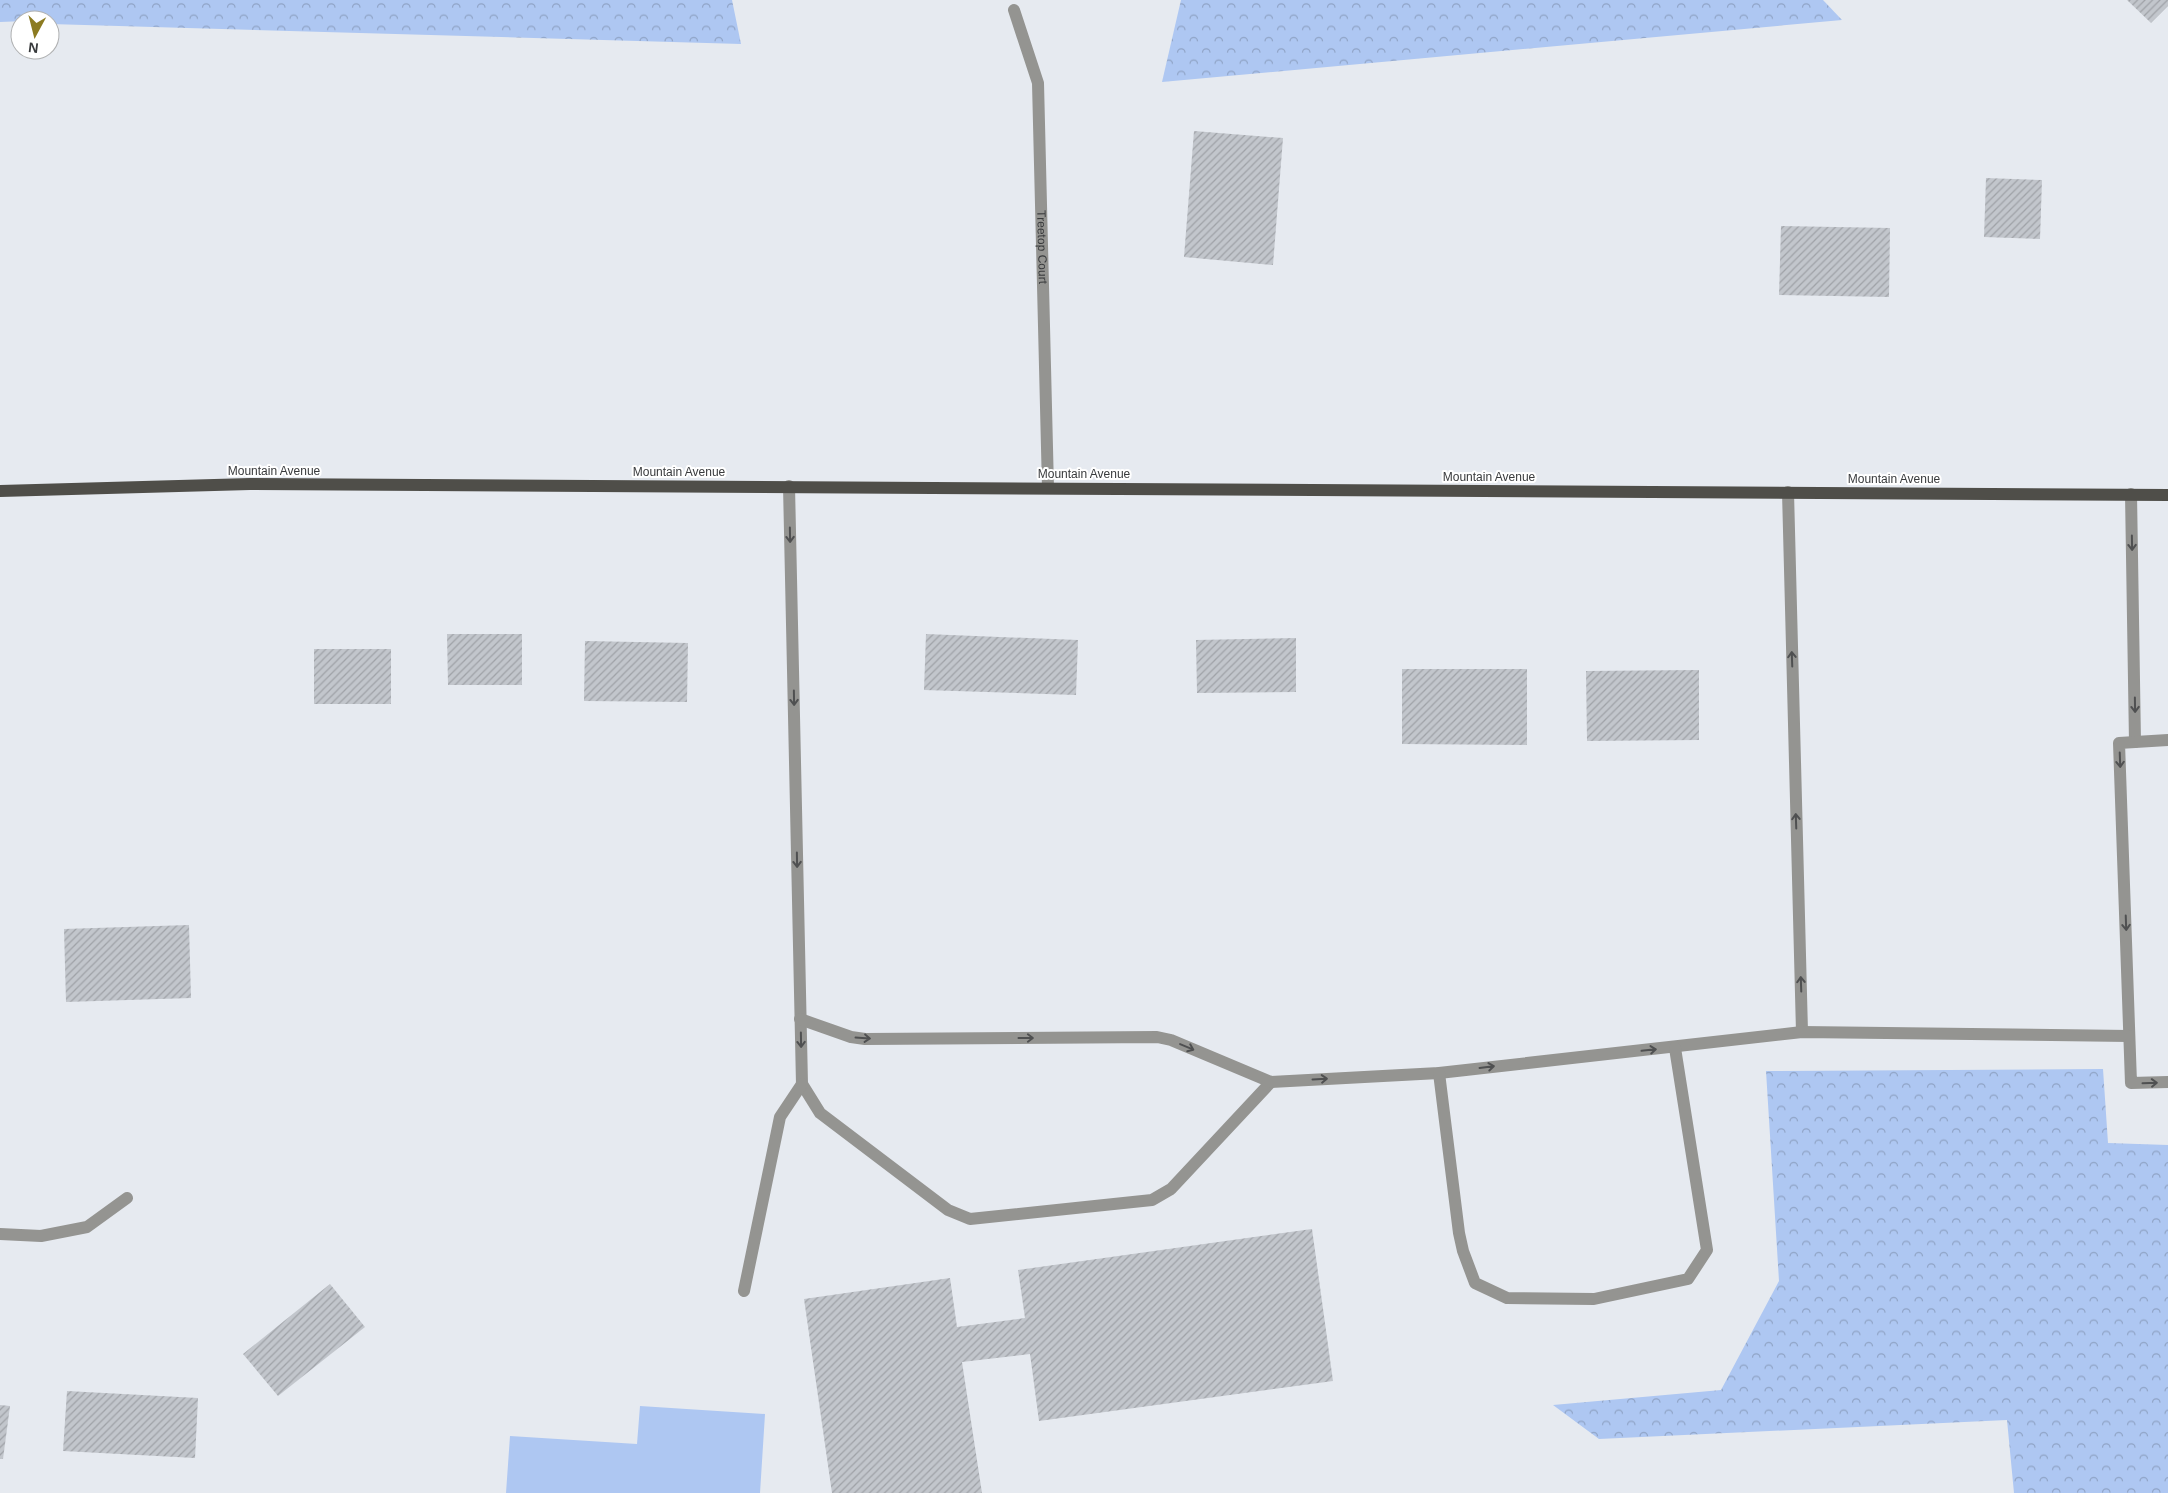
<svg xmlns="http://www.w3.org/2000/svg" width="2168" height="1493" viewBox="0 0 2168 1493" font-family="Arial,sans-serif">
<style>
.forest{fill:url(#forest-crowns)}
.park{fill:#aec7f2}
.building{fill:url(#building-hatch)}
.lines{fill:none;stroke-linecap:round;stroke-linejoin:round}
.minor{stroke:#949491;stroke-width:12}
.major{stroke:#4f4e49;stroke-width:12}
.oneway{stroke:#4f5051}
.labels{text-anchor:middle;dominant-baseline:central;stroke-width:4;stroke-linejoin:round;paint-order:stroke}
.street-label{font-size:12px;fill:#383a3c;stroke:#fff}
</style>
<defs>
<pattern id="forest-crowns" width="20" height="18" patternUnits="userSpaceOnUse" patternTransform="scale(1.25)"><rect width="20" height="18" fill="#aec7f2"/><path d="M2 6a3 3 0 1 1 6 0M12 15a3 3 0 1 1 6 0" fill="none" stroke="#8fa3c5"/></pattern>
<pattern id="building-hatch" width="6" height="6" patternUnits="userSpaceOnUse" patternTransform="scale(1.25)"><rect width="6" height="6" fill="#c2c6cc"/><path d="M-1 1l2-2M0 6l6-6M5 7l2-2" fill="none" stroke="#9fa2a7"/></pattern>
</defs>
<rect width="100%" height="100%" fill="#e6eaf0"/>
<!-- forest -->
<g class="forest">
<path d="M0,0H732L741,44L50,24V20L0,22Z"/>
<path d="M1181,0H1823L1842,20L1162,82Z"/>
<path d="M2103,1069L2108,1143L2168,1145V1493H2014L2007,1420L1599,1439L1553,1405L1721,1390L1779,1281L1766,1071Z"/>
</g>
<!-- park -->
<path class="park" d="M640,1406L765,1414L760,1493H506L510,1436L637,1444Z"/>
<!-- building -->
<g class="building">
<path d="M2127,0H2168V6L2151,23Z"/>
<path d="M1194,131L1283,138L1273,265L1184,257Z"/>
<path d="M1986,178L2042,180L2040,239L1984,237Z"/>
<path d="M1781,226L1890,228L1889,297L1779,295Z"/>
<path d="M447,634H522V685H448Z"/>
<path d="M926,634L1078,640L1076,695L924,690Z"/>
<path d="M1296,638V692L1197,693L1196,640Z"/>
<path d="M585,641L688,643L687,702L584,701Z"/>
<rect x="314" y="649" width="77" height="55"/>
<path d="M1402,669H1527V745L1402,744Z"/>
<path d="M1699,670V740L1587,741L1586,671Z"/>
<path d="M189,925L191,998L66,1002L64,929Z"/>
<path d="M1312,1229L1333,1381L1039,1421L1030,1354L962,1362L982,1493H832L804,1299L950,1278L957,1327L1025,1318L1018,1270Z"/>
<path d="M330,1284L365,1327L278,1396L243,1354Z"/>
<path d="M67,1391L198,1398L195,1458L63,1451Z"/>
<path d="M0,1405L10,1406L3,1459H0Z"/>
</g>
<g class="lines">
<!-- minor -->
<g class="minor">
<path id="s1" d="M1014,10L1038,83L1048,488"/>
<path d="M789,486L802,1084L820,1113L948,1210L970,1219L1152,1200L1171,1189L1271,1082"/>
<path d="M1788,492L1802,1032"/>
<path d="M2131,494L2135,742"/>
<path d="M2168,740L2119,743L2131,1083L2168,1082"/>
<path d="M800,1019L851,1037L865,1039L1157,1037L1171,1040L1271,1082L1439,1073L1802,1032L2129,1036"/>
<path d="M1439,1073L1459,1233L1463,1251L1475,1283L1507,1298L1594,1299L1688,1279L1707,1250L1675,1048"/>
<path d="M0,1234L41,1236L87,1227L127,1198"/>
<path d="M744,1291L780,1117L802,1084"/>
</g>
<!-- major -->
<path class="major" d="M0,491L250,484L2168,495"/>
</g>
<!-- one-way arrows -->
<defs><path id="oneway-shaft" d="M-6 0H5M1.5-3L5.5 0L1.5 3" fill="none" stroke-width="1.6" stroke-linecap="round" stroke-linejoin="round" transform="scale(1.25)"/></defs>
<g class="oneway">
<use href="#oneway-shaft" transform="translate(790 535) rotate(89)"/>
<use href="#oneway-shaft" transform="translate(2132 543) rotate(89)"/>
<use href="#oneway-shaft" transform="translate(1792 659) rotate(-92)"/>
<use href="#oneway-shaft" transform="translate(794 698) rotate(89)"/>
<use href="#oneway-shaft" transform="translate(2135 705) rotate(89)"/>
<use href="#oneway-shaft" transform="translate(2120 760) rotate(88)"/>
<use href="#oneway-shaft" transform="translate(1796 821) rotate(-92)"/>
<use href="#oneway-shaft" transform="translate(797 860) rotate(89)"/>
<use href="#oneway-shaft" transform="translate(2126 923) rotate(88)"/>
<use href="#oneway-shaft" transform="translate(1801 984) rotate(-92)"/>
<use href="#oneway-shaft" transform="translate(863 1038) rotate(4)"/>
<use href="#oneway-shaft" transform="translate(1026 1038)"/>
<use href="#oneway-shaft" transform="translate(801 1040) rotate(89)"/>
<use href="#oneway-shaft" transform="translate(1187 1047) rotate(23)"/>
<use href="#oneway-shaft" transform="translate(1649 1050) rotate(-6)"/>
<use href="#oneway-shaft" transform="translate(1487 1067) rotate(-7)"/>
<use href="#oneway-shaft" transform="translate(1320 1079) rotate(-3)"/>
<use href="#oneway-shaft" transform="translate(2150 1083) rotate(-2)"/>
</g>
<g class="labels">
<!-- street labels -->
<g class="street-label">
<text stroke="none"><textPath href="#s1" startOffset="241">Treetop Court</textPath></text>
<text x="274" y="471">Mountain Avenue</text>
<text x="679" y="472">Mountain Avenue</text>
<text x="1084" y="474">Mountain Avenue</text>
<text x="1489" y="477">Mountain Avenue</text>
<text x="1894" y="479">Mountain Avenue</text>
</g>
</g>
<!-- north arrow -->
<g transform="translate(35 35) rotate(187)"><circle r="24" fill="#ffffff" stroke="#afb0b1"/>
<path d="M0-4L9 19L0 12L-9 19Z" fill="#8c7b21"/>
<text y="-8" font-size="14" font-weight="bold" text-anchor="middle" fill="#383a3c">N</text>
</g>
</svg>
